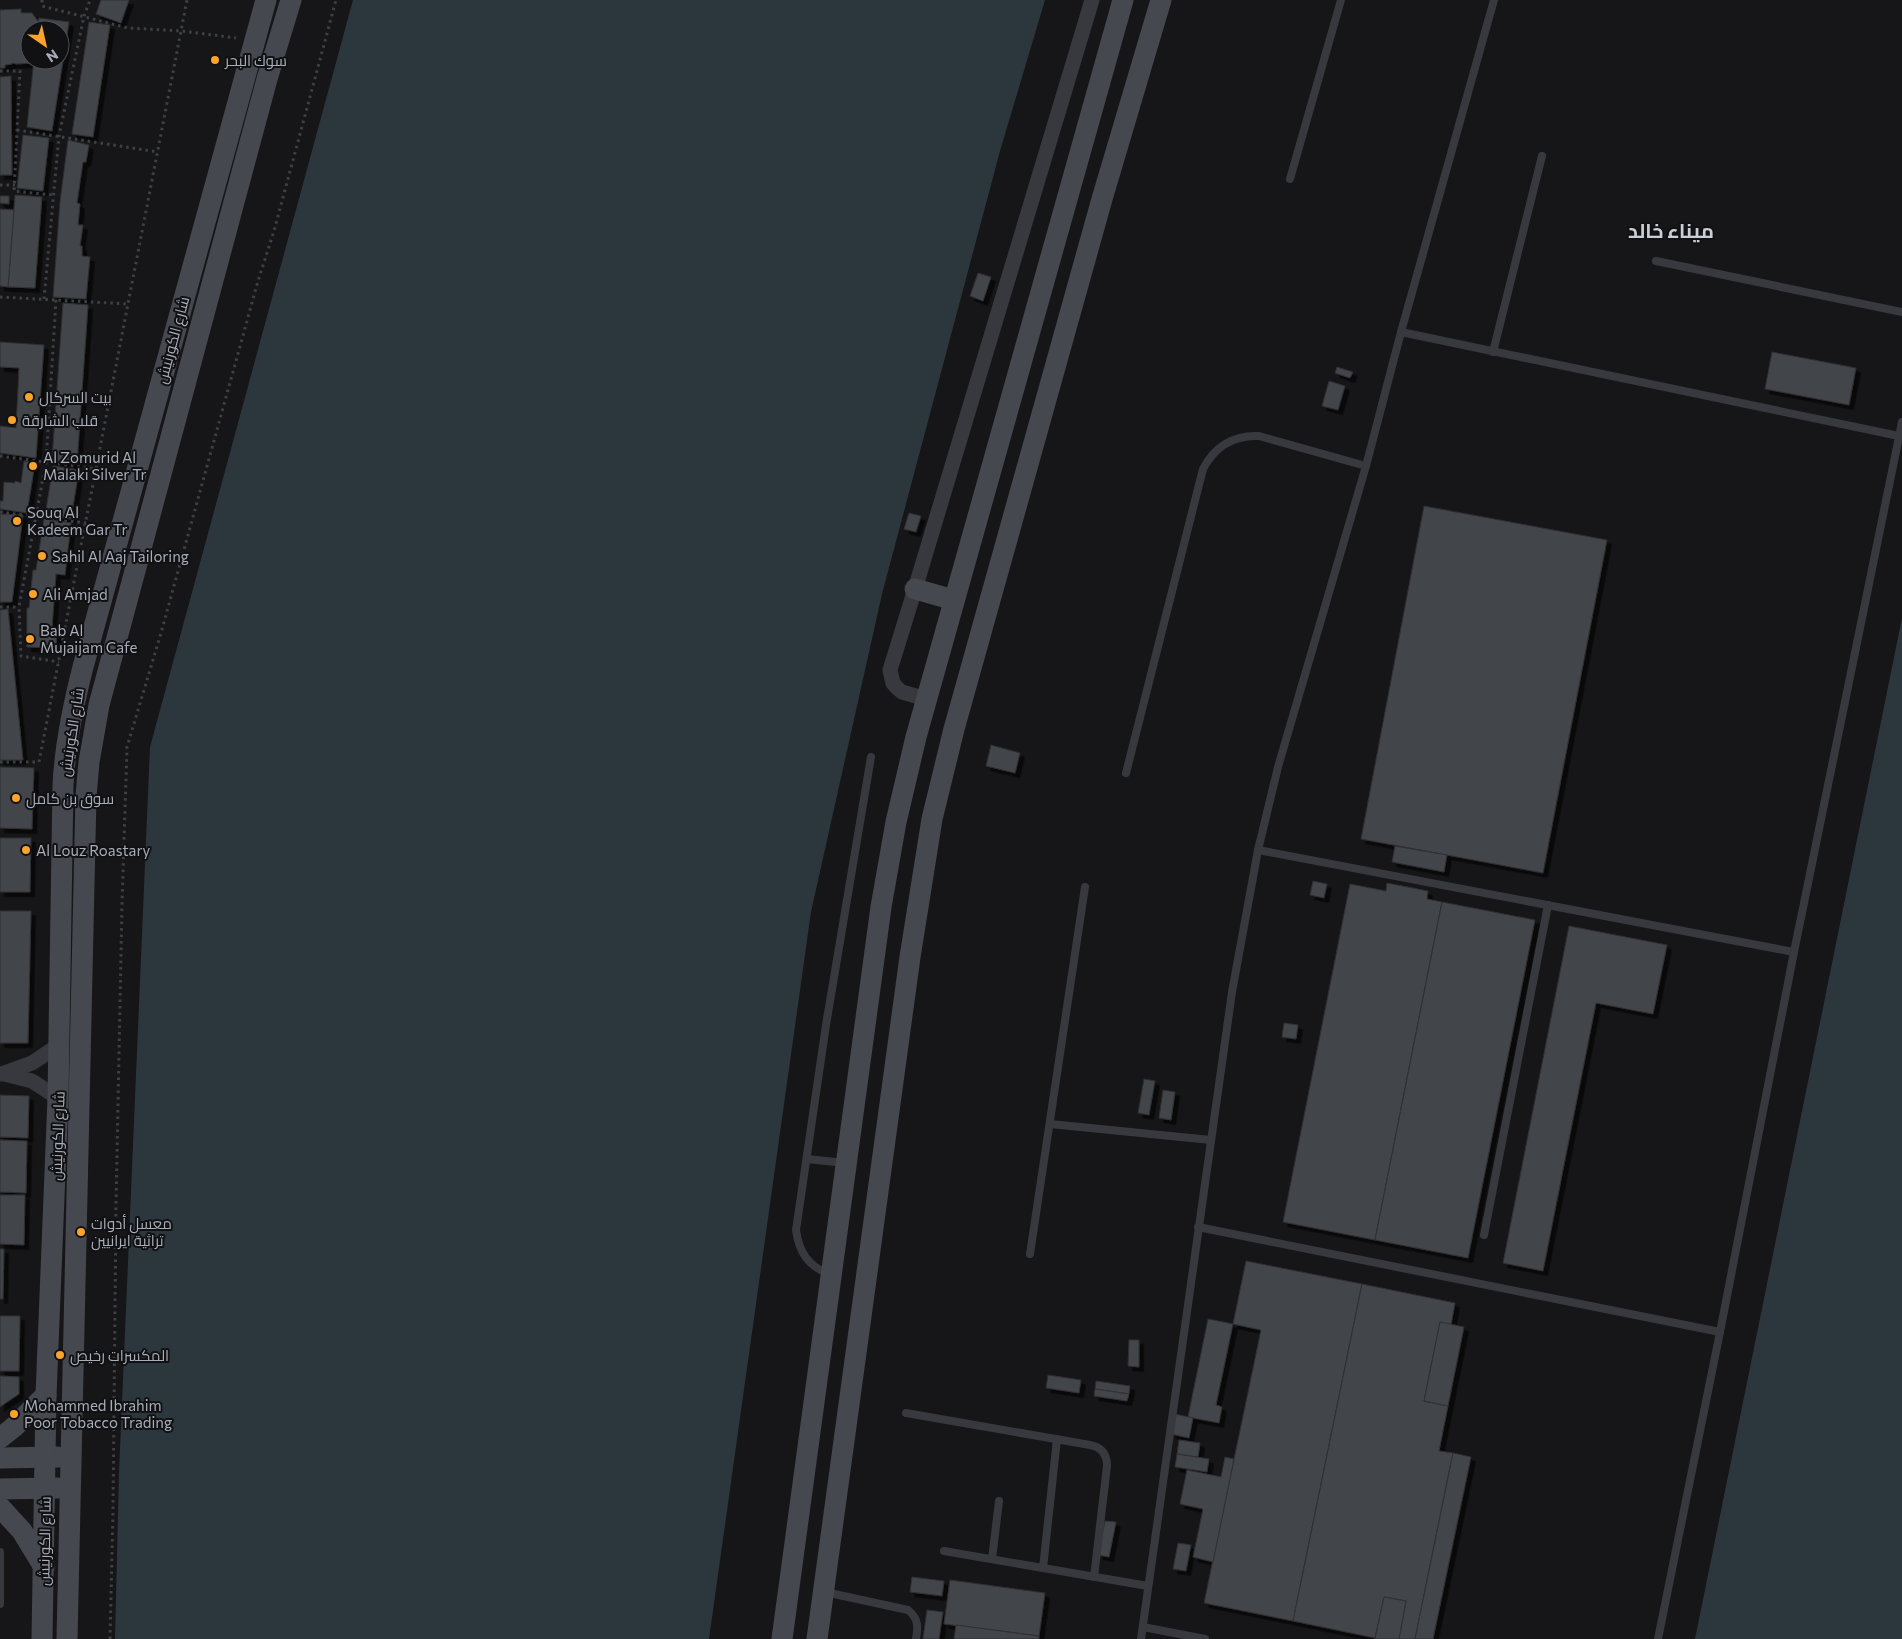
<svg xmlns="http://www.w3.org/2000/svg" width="1902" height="1639" viewBox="0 0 1902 1639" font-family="Commissioner,Cairo,sans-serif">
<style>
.water{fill:#2c373d}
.building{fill:#424448;stroke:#303034;filter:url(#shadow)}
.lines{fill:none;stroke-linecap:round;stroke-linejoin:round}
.path{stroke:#3d4045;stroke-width:3;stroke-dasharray:2.5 4;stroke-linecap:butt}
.lane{stroke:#37393e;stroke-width:8}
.street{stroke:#37393e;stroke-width:15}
.secondary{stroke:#45484e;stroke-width:21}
.poi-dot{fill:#faa32d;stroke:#111113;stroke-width:2}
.labels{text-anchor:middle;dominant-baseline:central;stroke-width:4;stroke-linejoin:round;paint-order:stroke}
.poi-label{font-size:15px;fill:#a8aeb9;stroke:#111113;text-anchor:start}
.street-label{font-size:15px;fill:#a8aeb9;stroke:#111113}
.district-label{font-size:20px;font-weight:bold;fill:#c9cdd5;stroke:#111113}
</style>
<defs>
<filter id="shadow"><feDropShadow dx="4.5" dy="4.5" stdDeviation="0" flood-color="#0009"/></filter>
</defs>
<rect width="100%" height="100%" fill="#161618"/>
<!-- water -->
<g class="water">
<path d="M353,0H1045L1000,151L882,594L811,912L709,1639H115L119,1473L150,747Z"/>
<path d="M1902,618V1639H1695Z"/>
</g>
<!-- building -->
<g class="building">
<path d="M101,0H129L121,23L96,14Z"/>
<path d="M21,9V13H32L38,21L37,30H30V60H32V63L17,64L12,63V64L5,65V68H0V10Z"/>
<path d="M39,18L69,22L52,131L27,127L34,60H60V30H37Z"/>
<path d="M89,22L110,25L93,137L72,134Z"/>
<path d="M11,76L12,175H0V77Z"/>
<path d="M23,135L49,138L43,191L17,188Z"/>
<path d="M68,140L89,145L86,162H83L77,203L80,204L78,225H83L80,246H82V256L90,257L86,299L53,297L60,202Z"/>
<path d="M15,195L42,197L35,288L8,287Z"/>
<path d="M0,196H9V204L0,203Z"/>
<path d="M0,209L14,210L8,287L0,286Z"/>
<path d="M978,273L991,277L983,301L970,296Z"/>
<path d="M63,303L88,305L77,464L52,460Z"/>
<path d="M0,342L44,345L36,458L0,453V426L16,428L19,368L0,367Z"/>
<path d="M1772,352L1856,368L1849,405L1765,389Z"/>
<path d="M1337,367L1353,372L1350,378L1335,373Z"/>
<path d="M1329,381L1345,386L1338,410L1322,406Z"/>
<path d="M24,461L35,463L27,513L0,509V501H3L4,482L15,483V481L21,483Z"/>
<path d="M53,466L79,470L71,519L45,516Z"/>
<path d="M1424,506L1607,540L1543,873L1361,839Z"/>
<path d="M909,513L921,516L916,532L904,529Z"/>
<path d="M0,514L23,515L12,602H0Z"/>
<path d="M44,519L71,523L65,575L56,574L52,628H57L56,648L27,647V608H29L33,570H36Z"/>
<path d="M8,609L23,760H0V610Z"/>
<path d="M991,745L1020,753L1015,773L986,766Z"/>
<path d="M0,767L34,768L32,829L0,828Z"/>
<path d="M0,838H31L30,892H0Z"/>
<path d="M1395,846L1447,855L1444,872L1392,862Z"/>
<path d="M1313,881L1327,884L1324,898L1310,895Z"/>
<path d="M1387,883L1428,891L1427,899L1442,902L1375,1240L1283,1222L1350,884L1386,891Z"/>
<path d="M1442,902L1535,920L1468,1258L1375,1240Z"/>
<path d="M0,911H31L28,1043H0Z"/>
<path d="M1569,926L1667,945L1653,1014L1596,1003L1543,1271L1503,1263Z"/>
<path d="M1284,1023L1298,1025L1296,1039L1282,1037Z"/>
<path d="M1144,1079L1155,1081L1149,1115L1138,1113Z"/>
<path d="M1163,1090L1175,1092L1171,1120L1159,1118Z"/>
<path d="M0,1095L29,1096L28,1138L0,1137Z"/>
<path d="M0,1140L27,1141L26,1193L0,1192Z"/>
<path d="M0,1195H25L24,1245L0,1244Z"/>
<path d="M0,1249H4L3,1299H0Z"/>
<path d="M1246,1261L1362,1284L1293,1621L1204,1603L1261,1330L1233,1324Z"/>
<path d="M1362,1284L1455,1303L1451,1325L1440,1322L1424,1401L1448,1406L1439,1451L1453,1453L1415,1639H1399L1406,1601L1384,1597L1375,1638L1293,1621Z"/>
<path d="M0,1316H20L19,1371H0Z"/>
<path d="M1208,1319L1233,1324L1216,1405L1222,1407L1219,1423L1188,1417Z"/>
<path d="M1440,1322L1464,1327L1448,1406L1424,1401Z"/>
<path d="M1129,1340H1139V1367L1128,1366Z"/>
<path d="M1048,1375L1081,1380L1079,1393L1046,1388Z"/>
<path d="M0,1376L19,1377V1394L0,1407Z"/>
<path d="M1096,1381L1130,1386L1129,1394L1095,1389Z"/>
<path d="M1095,1389L1129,1394L1127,1401L1094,1396Z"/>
<path d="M1175,1414L1193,1418L1189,1438L1171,1434Z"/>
<path d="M1179,1440L1200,1443L1198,1457L1177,1454Z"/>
<path d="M1453,1453L1471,1457L1433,1639H1415Z"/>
<path d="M1177,1454L1209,1459L1207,1472L1175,1467Z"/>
<path d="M1225,1457L1234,1459L1213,1562L1193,1557L1203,1509L1180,1504L1187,1470L1221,1477Z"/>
<path d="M1105,1521L1116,1522L1109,1557L1098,1555Z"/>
<path d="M1178,1543L1191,1545L1186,1571L1173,1569Z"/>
<path d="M912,1577L944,1581L942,1596L910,1592Z"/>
<path d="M950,1580L1045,1593L1039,1636L944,1624Z"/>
<path d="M1384,1597L1406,1601L1399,1639H1375Z"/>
<path d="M927,1610L943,1612L939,1639H923Z"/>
<path d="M956,1625L1039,1636V1639H954Z"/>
</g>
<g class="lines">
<!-- path -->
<g class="path">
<path d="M42,0V6L128,28L182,31L236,38"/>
<path d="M0,71H20L14,191L53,195"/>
<path d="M17,130L158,152"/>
<path d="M0,185H15"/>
<path d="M0,297L129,304"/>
<path d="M44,299L59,136L84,16L90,0"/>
<path d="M56,300L46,462L19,607L21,656L59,662"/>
<path d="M0,456L97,469"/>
<path d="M0,512L86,523"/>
<path d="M0,607H19"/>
<path d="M0,762H39L187,0"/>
<path d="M110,1639L113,1512L116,1205L122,904L127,747L161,633L258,281L274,231L336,0"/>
</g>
<!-- lane -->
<g class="lane">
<path d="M1290,179L1341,0"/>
<path d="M1656,261L1902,312"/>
<path d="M1401,332L1899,436"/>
<path d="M1493,352L1542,156"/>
<path d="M1126,773L1203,469C1215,446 1233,435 1259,436L1366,466"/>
<path d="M1258,850L1794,952"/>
<path d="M1050,1124L1211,1140"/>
<path d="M807,1159L845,1163"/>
<path d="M1198,1227L1720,1332"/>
<path d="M1484,1235L1548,905"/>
<path d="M1030,1254L1085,887"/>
<path d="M829,1274C808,1266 799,1252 796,1230L826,1025L871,757"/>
<path d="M906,1413L1090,1445C1101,1447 1107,1454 1107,1466L1094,1577"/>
<path d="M944,1551L1148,1586"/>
<path d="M0,1552V1604"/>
<path d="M992,1559L999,1501"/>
<path d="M1043,1568L1057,1439"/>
<path d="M825,1592L908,1610C919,1619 918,1627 916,1639"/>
<path d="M1143,1627L1205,1639"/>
<path d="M1141,1639L1232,992L1258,850L1278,767L1366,466L1401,332L1494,0"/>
<path d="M1658,1639L1720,1332L1794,952L1902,422"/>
</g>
<!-- street -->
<g class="street">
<path d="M926,699L902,692L897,688L893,683L890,670L915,589L1092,0"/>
<path d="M1,1074L32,1063L59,1045"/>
<path d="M4,1074L32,1081L58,1098"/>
</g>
<!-- secondary -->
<g class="secondary">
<path d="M915,589L954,600"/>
<path d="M0,1438L14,1427L46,1395"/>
<path d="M0,1458L58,1457"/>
<path d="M0,1489L58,1488"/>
<path d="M0,1507L22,1531L44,1567"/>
<path d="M42,1639L46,1395L58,1098L63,785C65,744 73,706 83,667L266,0"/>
<path d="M67,1639L86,796L89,762L99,705L267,79L291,0"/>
<path d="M782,1639L881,907L896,822L916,737L1123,0"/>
<path d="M817,1639L910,957L932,819L954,729L1037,432L1102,199L1161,0"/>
</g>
</g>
<!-- markers -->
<g class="poi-dot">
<circle cx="215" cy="60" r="5"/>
<circle cx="29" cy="397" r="5"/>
<circle cx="12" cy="420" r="5"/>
<circle cx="33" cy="466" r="5"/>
<circle cx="17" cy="521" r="5"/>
<circle cx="42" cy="556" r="5"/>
<circle cx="33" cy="594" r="5"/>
<circle cx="30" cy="639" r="5"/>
<circle cx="16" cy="798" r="5"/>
<circle cx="26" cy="850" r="5"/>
<circle cx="81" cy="1232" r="5"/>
<circle cx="60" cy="1355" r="5"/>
<circle cx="14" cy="1414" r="5"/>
</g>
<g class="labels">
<!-- poi labels -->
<g class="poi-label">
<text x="225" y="60">سوك البحر</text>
<text x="39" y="397">بيت السركال</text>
<text x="22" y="420">قلب الشارقة</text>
<text x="43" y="457">Al Zomurid Al<tspan x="43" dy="17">Malaki Silver Tr</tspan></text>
<text x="27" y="512">Souq Al<tspan x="27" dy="17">Kadeem Gar Tr</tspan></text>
<text x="52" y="556">Sahil Al Aaj Tailoring</text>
<text x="43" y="594">Ali Amjad</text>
<text x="40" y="630">Bab Al<tspan x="40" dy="17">Mujaijam Cafe</tspan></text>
<text x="26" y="798">سوق بن كامل</text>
<text x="36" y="850">Al Louz Roastary</text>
<text x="91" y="1223">معسل أدوات<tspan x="91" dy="17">تراثية ايرانيين</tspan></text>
<text x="70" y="1355">المكسرات رخيص</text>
<text x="24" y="1405">Mohammed Ibrahim<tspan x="24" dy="17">Poor Tobacco Trading</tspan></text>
</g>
<!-- street labels -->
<g class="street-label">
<text transform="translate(172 340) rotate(-75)">شارع الكورنيش</text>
<text transform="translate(71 732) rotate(-81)">شارع الكورنيش</text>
<text transform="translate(57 1136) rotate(-88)">شارع الكورنيش</text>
<text transform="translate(44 1541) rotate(-89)">شارع الكورنيش</text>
</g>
<!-- district labels -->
<g class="district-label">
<text x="1671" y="230">ميناء خالد</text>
</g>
</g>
<!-- north arrow -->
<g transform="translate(45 45) rotate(146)"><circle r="24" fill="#111113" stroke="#4d5055"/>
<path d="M0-4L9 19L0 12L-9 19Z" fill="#faa32d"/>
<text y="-8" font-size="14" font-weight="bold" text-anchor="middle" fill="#a8aeb9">N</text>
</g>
</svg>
